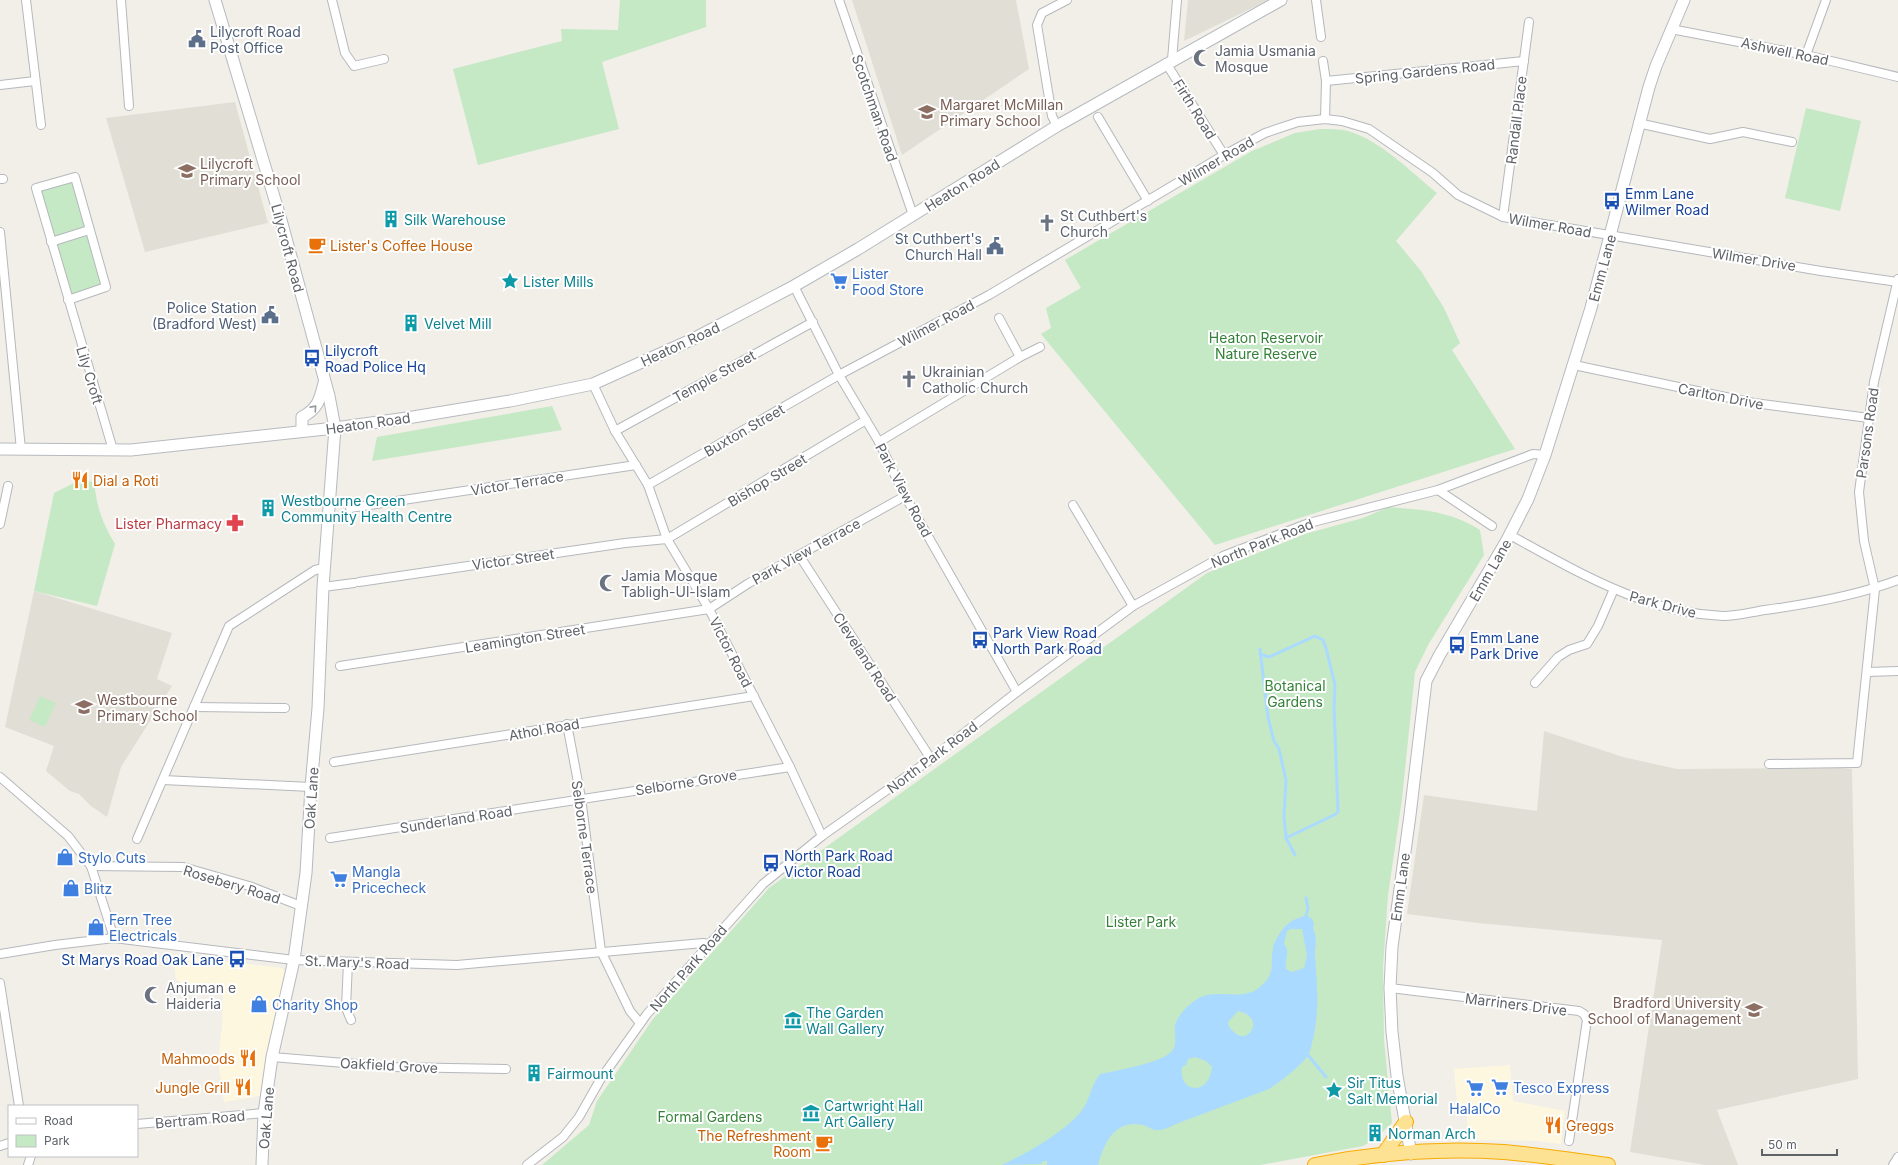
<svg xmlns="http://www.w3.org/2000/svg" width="1898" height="1165" viewBox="0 0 1898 1165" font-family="Inter,sans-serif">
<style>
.commercial{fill:#fef7e0}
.education{fill:#e1ded6}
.green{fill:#c5e8c5}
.water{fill:#aadaff;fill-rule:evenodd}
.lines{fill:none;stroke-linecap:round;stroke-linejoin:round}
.stream{stroke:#aadaff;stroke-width:3}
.street-casing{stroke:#b5b8bc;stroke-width:10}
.secondary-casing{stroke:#b6babf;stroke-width:13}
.highway-casing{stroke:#f9ab00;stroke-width:16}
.street{stroke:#fff;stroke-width:8}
.secondary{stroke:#fff;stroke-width:11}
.highway{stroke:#fde293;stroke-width:14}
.oneway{stroke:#979a9d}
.labels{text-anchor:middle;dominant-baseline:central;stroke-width:4;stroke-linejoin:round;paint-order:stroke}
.service-label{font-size:14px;fill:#4e5e75;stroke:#fff;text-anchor:end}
.worship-label{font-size:14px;fill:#5b616d;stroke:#fff;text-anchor:start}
.street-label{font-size:14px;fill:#5f6368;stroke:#fff}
.education-label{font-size:14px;fill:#785e54;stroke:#fff;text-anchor:start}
.transit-label{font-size:14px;fill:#164399;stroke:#fff;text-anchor:start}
.culture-label{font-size:14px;fill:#0d838f;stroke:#fff;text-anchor:start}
.food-label{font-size:14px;fill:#c56008;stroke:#fff;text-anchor:start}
.shop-label{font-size:14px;fill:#366cbe;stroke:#fff;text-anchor:start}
.park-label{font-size:14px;fill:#348238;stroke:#fff}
.health-label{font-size:14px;fill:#be3a42;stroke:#fff;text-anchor:end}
</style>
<rect width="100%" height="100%" fill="#f1efe8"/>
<!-- commercial -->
<g class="commercial">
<path d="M173,955L282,968L286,972L260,1096L224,1102L218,1060L222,1027L223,991L183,985L176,979Z"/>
<path d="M1510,1065L1513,1101L1565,1111L1561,1144L1536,1141L1468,1140L1467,1112L1458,1113L1454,1069Z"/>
</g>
<!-- education -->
<g class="education">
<path d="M852,0H1016L1029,69L902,155Z"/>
<path d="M1188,0H1269L1184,41Z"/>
<path d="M235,102L268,223L145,252L106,118Z"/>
<path d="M34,591L172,633L157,679L172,686L121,767L107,817L91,806L79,794L70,791L46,771L54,746L5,727Z"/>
<path d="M1544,731L1623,757L1677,769L1840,768L1852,769L1858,1079L1717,1110L1738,1165H1705L1630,1152L1662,940L1478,923L1407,914L1424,795L1537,811Z"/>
</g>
<!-- green -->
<g class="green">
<path d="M620,0H706V27L602,62L619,129L478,165L453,69L562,41L561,29L618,30Z"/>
<path d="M1806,108L1861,121L1840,211L1785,198Z"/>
<path d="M1320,129C1329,129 1339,129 1348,131C1380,140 1411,172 1437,193L1396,241L1421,271L1444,308L1460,343L1452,350L1515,449L1215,545L1041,334L1051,328L1046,308L1081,288L1065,260L1252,151L1295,133Z"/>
<path d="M75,177L106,287L68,300L36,188Z"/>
<path d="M552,406L562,430L372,461L377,437Z"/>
<path d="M80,480L94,482C97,508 102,522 115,544L97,606L34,591L54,493Z"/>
<path d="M1389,507C1424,510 1450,511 1480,530L1484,555L1428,645L1415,672L1402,799L1388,895L1383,967L1384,1040L1392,1123L1376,1138L1363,1146L1260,1165H542L589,1125L597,1101L653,1019L769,888L1207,573L1305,534L1363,518Z"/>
<path d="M40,696L56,703L45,727L29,720Z"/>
</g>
<!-- water -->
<path class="water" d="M1306,915L1312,919L1314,924L1313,928C1318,940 1315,943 1315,955C1317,984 1320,1014 1312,1043C1311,1047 1310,1052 1308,1055C1303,1064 1279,1083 1269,1089L1181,1122C1173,1125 1166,1130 1158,1130C1153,1131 1148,1126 1143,1125C1115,1119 1104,1143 1098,1165H1047V1161H1043L1041,1164L1002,1165C1024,1155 1072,1128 1084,1107C1091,1095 1091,1086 1100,1074C1115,1071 1159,1063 1170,1053C1180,1044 1172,1032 1176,1022C1180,1013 1191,1002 1199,998C1218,988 1243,1002 1260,987C1276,974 1270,965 1273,948C1274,941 1283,927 1289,923C1293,919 1301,918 1306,915ZM1291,929H1302L1307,955L1304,968L1292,972L1286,969C1284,960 1291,952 1284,944L1287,931ZM1238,1011C1267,1017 1248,1047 1234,1032C1230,1028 1229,1028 1228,1022ZM1195,1057L1206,1061L1212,1067C1209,1097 1178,1093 1182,1067L1186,1065L1188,1059Z"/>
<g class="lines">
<!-- stream -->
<g class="stream">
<path d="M1260,649L1268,717L1274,741L1279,749L1286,780L1284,816L1286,838L1295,855"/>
<path d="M1260,654L1269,657L1315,636L1323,640L1326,648L1335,685L1334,707L1338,811L1336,814L1286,838"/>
<path d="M1306,915L1308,909L1306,898"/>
<path d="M1308,1055L1326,1077"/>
</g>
<!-- street casing -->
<g class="street-casing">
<g id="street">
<path d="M26,0L41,125"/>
<path d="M121,0L129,106"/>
<path d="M332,0L345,53L354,66L384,59"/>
<path d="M839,0L913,215"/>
<path d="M1316,0L1321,37"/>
<path d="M1671,29L1806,55L1898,77"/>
<path d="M1806,55L1826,0"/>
<path d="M1172,60L1177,0"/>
<path d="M1323,61L1326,81L1325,119"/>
<path d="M1166,63L1224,155"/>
<path d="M1326,81L1524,61"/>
<path d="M0,85L35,81"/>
<path d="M1098,117L1148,201"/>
<path d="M1638,123L1710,139L1743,132L1792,142"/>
<path d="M1057,126L1052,116L1037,25L1042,13L1067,0"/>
<path d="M0,179H3"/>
<path d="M1503,217L1529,22"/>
<path d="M0,232L21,450"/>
<path d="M51,242L89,230"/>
<path d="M794,286L839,375L879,442L905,496L1017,692"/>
<path d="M68,300L106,287L75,177L36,188L113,450"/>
<path d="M999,318L1020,357"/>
<path d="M1574,365L1754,403L1869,418"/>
<path d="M593,384L615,431L648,485L667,539L709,609L790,767L822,836"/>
<path d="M615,431L813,322"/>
<path d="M879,442L1020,357L1040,347"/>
<path d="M648,485L839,375L989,295L1224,155L1265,133L1298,122L1325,119L1342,121L1369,129L1433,173L1458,195L1503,217L1821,271L1898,282"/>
<path d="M1438,490L1492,526"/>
<path d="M1073,505L1133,606"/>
<path d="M350,508L636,465"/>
<path d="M0,524L8,486"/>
<path d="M1510,535C1552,558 1595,583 1640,599C1667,609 1695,615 1723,616C1737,616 1752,612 1765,610C1810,604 1856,596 1898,580"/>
<path d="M799,555L931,759"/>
<path d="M359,582L625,543L667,539L866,420"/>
<path d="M323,587L354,583"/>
<path d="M340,666L709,609L749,583L905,496"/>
<path d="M1867,672L1898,671"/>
<path d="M1535,683L1558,657L1569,650L1587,644L1598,626L1614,589"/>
<path d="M194,707L285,708"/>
<path d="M567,724L581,798L601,951L630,1011L640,1023"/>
<path d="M334,762L754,696"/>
<path d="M1769,764L1857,763L1875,589L1864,541L1859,492L1874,382L1898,279"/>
<path d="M0,777L68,836L91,866L114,938"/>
<path d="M163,780L311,787"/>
<path d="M330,838L790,767"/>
<path d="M137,839L229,626L315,570L324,568"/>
<path d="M91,866L183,867L249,886L301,906"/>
<path d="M0,954L55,945L114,938L294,960L457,965L703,943L708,944"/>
<path d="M348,962L346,1008L351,1020"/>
<path d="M0,983L19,1106"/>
<path d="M1390,988L1579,1011L1584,1014L1587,1020L1569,1141"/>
<path d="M272,1057L393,1067L506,1069"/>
<path d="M137,1124L264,1113"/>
<path d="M0,1146L9,1143"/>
<path d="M28,1165L31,1156"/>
<path d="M527,1165L563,1137L579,1117L600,1080L647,1014L763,884L822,836L931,759L1017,692L1133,606L1223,556L1309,523L1438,490L1533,454L1545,455"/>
<path d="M1893,1165L1898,1157"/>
</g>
</g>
<!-- secondary casing -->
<g class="secondary-casing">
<g id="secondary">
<path d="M215,0L281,220L329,396L335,428L323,587L318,708L311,787L306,873L294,960L272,1057L264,1113L262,1165"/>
<path d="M302,431V417C318,409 320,399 324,383"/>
<path d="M0,449L131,450L335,428L407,418L510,401L593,384L691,340L794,286L858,249L1057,126L1281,0"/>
<path d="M1411,1154L1397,1076L1392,1032L1390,988L1392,947L1410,815L1426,681L1439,656L1507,540L1528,499L1545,455L1591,308L1649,87L1656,66L1684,0"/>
</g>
</g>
<!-- highway casing -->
<g class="highway-casing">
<g id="highway">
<path d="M1383,1155L1406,1122"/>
<path d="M1315,1165C1375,1153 1443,1148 1504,1152C1539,1155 1573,1160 1608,1165"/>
</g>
</g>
<!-- street -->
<use href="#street" class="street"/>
<!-- secondary -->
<use href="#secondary" class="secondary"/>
<!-- highway -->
<use href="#highway" class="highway"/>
</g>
<!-- one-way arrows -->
<defs><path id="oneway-chevron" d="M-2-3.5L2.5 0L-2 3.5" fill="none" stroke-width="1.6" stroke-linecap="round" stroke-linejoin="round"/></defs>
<use class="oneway" href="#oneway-chevron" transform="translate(314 408) rotate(-48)"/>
<!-- icons -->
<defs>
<g id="civic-bare" transform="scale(1.38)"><path d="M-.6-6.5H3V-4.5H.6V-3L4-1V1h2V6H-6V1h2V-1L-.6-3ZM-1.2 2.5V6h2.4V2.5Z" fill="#5c6f8a" stroke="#fff" stroke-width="2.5" paint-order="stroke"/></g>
<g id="mosque-bare" transform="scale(1.38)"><path d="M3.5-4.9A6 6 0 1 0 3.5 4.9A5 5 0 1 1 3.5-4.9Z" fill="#6b7280" stroke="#fff" stroke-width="2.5" paint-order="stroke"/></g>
<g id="school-bare" transform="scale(1.38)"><path d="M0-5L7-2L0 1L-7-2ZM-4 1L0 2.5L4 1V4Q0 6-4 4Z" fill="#8d6e63" stroke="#fff" stroke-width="2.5" paint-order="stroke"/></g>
<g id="bus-bare" transform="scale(1.38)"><path d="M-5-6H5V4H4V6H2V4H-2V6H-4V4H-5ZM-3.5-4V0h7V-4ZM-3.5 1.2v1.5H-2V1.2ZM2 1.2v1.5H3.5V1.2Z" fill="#1a4fb4" stroke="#fff" stroke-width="2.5" paint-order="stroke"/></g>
<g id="building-bare" transform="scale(1.38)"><path d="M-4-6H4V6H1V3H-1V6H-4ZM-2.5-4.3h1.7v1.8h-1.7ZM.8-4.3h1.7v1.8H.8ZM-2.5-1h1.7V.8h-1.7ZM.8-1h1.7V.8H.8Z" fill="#0f9aa8" stroke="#fff" stroke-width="2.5" paint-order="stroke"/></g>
<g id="church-bare" transform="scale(1.38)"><path d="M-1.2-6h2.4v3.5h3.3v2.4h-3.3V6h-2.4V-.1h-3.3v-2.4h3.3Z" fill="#6b7280" stroke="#fff" stroke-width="2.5" paint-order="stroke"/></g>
<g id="cafe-bare" transform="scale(1.38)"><path d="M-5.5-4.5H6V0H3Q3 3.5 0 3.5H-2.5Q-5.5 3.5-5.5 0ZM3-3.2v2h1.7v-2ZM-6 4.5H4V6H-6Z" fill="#e8710a" stroke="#fff" stroke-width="2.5" paint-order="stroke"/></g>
<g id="sight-bare" transform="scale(1.38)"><path d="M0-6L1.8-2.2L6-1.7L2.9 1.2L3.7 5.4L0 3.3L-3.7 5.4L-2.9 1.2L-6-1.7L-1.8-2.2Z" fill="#0f9aa8" stroke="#fff" stroke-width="2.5" paint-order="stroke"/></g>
<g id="supermarket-bare" transform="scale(1.38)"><path d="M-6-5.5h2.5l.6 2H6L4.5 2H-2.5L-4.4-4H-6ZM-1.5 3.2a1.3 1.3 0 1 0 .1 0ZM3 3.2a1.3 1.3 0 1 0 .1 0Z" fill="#3f7fe0" stroke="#fff" stroke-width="2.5" paint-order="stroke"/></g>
<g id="restaurant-bare" transform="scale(1.38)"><path d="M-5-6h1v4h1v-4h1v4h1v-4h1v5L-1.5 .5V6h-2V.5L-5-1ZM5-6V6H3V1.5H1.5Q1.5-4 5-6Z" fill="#e8710a" stroke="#fff" stroke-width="2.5" paint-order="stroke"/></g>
<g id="pharmacy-bare" transform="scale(1.38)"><path d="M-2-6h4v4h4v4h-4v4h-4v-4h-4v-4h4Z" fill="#e0444e" stroke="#fff" stroke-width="2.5" paint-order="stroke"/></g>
<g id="shop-bare" transform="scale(1.38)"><path d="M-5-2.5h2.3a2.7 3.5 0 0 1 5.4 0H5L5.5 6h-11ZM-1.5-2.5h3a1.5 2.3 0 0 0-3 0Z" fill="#3f7fe0" stroke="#fff" stroke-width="2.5" paint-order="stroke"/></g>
<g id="university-bare" transform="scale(1.38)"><path d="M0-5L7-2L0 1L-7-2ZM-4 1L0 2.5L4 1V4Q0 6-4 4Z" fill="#8d6e63" stroke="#fff" stroke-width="2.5" paint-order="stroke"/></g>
<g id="museum-bare" transform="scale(1.38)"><path d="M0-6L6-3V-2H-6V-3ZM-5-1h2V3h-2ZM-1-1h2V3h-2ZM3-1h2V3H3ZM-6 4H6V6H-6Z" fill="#0f9aa8" stroke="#fff" stroke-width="2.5" paint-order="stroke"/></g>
</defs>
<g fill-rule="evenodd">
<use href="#civic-bare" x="197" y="39"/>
<use href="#mosque-bare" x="1202" y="58"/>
<use href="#school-bare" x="927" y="112"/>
<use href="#school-bare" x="187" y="171"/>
<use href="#bus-bare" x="1612" y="201"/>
<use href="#building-bare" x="391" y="219"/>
<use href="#church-bare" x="1047" y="223"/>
<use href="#cafe-bare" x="317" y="245"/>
<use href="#civic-bare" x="995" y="246"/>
<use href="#sight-bare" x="510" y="281"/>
<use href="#supermarket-bare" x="839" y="281"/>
<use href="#civic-bare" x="270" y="315"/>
<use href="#building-bare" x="411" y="323"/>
<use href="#bus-bare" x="312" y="358"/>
<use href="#church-bare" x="909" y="379"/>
<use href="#restaurant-bare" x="80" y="480"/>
<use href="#building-bare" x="268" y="508"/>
<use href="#pharmacy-bare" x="235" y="523"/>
<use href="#mosque-bare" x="608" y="583"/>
<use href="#bus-bare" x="980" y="640"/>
<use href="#bus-bare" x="1457" y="645"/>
<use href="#school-bare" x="84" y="707"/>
<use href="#shop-bare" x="65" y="857"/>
<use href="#bus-bare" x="771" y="863"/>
<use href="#supermarket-bare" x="339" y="879"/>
<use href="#shop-bare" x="71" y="888"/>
<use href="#shop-bare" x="96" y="927"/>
<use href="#bus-bare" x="237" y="959"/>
<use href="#mosque-bare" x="153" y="995"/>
<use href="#shop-bare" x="259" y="1004"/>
<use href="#university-bare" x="1754" y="1010"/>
<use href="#museum-bare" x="793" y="1020"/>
<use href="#restaurant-bare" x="248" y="1058"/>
<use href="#building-bare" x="534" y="1073"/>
<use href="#restaurant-bare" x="243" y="1087"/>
<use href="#supermarket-bare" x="1500" y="1087"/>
<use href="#supermarket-bare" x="1475" y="1088"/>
<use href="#sight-bare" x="1334" y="1090"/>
<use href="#museum-bare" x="811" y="1113"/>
<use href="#restaurant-bare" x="1553" y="1125"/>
<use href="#building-bare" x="1375" y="1133"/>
<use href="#cafe-bare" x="824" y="1143"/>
</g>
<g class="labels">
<!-- service labels -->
<g class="service-label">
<text x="210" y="31" text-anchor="start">Lilycroft Road<tspan x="210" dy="16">Post Office</tspan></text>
<text x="982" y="238">St Cuthbert's<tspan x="982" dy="16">Church Hall</tspan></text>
<text x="257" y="307">Police Station<tspan x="257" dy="16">(Bradford West)</tspan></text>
</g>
<!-- worship labels -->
<g class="worship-label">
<text x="1215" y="50">Jamia Usmania<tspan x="1215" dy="16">Mosque</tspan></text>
<text x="1060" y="215">St Cuthbert's<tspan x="1060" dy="16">Church</tspan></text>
<text x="922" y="371">Ukrainian<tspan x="922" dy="16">Catholic Church</tspan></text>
<text x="621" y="575">Jamia Mosque<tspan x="621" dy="16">Tabligh-Ul-Islam</tspan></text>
<text x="166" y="987">Anjuman e<tspan x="166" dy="16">Haideria</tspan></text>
</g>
<!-- street labels -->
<g class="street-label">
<text transform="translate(1785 51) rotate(12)">Ashwell Road</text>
<text transform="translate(1425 71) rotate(-6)">Spring Gardens Road</text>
<text transform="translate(875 108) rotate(71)">Scotchman Road</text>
<text transform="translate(1195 109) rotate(58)">Firth Road</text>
<text transform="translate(1516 120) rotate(-83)">Randall Place</text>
<text transform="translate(1216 161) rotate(-30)">Wilmer Road</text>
<text transform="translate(962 185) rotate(-32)">Heaton Road</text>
<text transform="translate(1550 225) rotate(10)">Wilmer Road</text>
<text transform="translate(288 248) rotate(75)">Lilycroft Road</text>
<text transform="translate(1754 259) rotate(9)">Wilmer Drive</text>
<text transform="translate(1602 268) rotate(-75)">Emm Lane</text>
<text transform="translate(936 323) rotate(-28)">Wilmer Road</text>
<text transform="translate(680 344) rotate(-25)">Heaton Road</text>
<text transform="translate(90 375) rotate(73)">Lily Croft</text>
<text transform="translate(714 376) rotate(-29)">Temple Street</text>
<text transform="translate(1721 396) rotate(11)">Carlton Drive</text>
<text transform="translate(368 423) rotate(-8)">Heaton Road</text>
<text transform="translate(744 430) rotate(-30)">Buxton Street</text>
<text transform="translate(1867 433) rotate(-82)">Parsons Road</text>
<text transform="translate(767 480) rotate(-31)">Bishop Street</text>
<text transform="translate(517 483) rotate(-9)">Victor Terrace</text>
<text transform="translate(904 490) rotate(62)">Park View Road</text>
<text transform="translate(1262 543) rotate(-22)">North Park Road</text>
<text transform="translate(806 551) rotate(-29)">Park View Terrace</text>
<text transform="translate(513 559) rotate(-8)">Victor Street</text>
<text transform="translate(1490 570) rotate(-60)">Emm Lane</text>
<text transform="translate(1663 604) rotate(15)">Park Drive</text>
<text transform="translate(525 638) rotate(-9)">Leamington Street</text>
<text transform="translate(731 652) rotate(63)">Victor Road</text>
<text transform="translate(865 657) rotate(57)">Cleveland Road</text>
<text transform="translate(544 729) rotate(-10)">Athol Road</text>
<text transform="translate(932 757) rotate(-37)">North Park Road</text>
<text transform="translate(686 782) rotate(-9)">Selborne Grove</text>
<text transform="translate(311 798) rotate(-86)">Oak Lane</text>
<text transform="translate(456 819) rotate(-9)">Sunderland Road</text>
<text transform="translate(585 837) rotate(82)">Selborne Terrace</text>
<text transform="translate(232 884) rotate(17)">Rosebery Road</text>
<text transform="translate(1400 887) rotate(-82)">Emm Lane</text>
<text transform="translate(357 962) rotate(2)">St. Mary's Road</text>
<text transform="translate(688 968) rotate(-49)">North Park Road</text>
<text transform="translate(1516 1004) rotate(7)">Marriners Drive</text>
<text transform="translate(389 1065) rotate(3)">Oakfield Grove</text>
<text transform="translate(266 1118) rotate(-85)">Oak Lane</text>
<text transform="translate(200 1119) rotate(-5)">Bertram Road</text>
</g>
<!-- education labels -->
<g class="education-label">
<text x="940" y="104">Margaret McMillan<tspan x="940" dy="16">Primary School</tspan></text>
<text x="200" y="163">Lilycroft<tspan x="200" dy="16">Primary School</tspan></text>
<text x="97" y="699">Westbourne<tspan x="97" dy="16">Primary School</tspan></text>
<text x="1741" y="1002" text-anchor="end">Bradford University<tspan x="1741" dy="16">School of Management</tspan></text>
</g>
<!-- transit labels -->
<g class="transit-label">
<text x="1625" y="193">Emm Lane<tspan x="1625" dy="16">Wilmer Road</tspan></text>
<text x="325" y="350">Lilycroft<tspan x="325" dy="16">Road Police Hq</tspan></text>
<text x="993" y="632">Park View Road<tspan x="993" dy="16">North Park Road</tspan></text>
<text x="1470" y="637">Emm Lane<tspan x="1470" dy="16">Park Drive</tspan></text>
<text x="784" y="855">North Park Road<tspan x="784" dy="16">Victor Road</tspan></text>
<text x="224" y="959" text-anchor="end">St Marys Road Oak Lane</text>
</g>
<!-- culture labels -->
<g class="culture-label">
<text x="404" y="219">Silk Warehouse</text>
<text x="523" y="281">Lister Mills</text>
<text x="424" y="323">Velvet Mill</text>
<text x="281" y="500">Westbourne Green<tspan x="281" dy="16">Community Health Centre</tspan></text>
<text x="806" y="1012">The Garden<tspan x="806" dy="16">Wall Gallery</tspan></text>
<text x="547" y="1073">Fairmount</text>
<text x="1347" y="1082">Sir Titus<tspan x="1347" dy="16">Salt Memorial</tspan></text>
<text x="824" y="1105">Cartwright Hall<tspan x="824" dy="16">Art Gallery</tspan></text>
<text x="1388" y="1133">Norman Arch</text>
</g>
<!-- food labels -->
<g class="food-label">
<text x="330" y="245">Lister's Coffee House</text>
<text x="93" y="480">Dial a Roti</text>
<text x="235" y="1058" text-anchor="end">Mahmoods</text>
<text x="230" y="1087" text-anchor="end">Jungle Grill</text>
<text x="1566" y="1125">Greggs</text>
<text x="811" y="1135" text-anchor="end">The Refreshment<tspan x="811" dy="16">Room</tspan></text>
</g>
<!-- shop labels -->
<g class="shop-label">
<text x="852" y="273">Lister<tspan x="852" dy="16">Food Store</tspan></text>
<text x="78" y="857">Stylo Cuts</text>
<text x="352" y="871">Mangla<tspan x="352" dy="16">Pricecheck</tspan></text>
<text x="84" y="888">Blitz</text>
<text x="109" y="919">Fern Tree<tspan x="109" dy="16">Electricals</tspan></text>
<text x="272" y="1004">Charity Shop</text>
<text x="1513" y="1087">Tesco Express</text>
<text x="1475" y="1108" text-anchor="middle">HalalCo</text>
</g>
<!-- park labels -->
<g class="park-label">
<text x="1266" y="337">Heaton Reservoir<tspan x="1266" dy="16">Nature Reserve</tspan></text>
<text x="1295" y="685">Botanical<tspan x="1295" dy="16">Gardens</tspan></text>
<text x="1141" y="921">Lister Park</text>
<text x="710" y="1116">Formal Gardens</text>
</g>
<!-- health labels -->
<g class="health-label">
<text x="222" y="523">Lister Pharmacy</text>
</g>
</g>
<!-- legend -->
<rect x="8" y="1105" width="130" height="52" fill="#ffffff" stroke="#bfc1c3"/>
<rect x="16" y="1118" width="20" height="6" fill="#ffffff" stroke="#bfc1c3"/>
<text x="44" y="1125" font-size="12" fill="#5f6368">Road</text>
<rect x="16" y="1135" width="20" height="12" fill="#c5e8c5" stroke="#bfc1c3"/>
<text x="44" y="1145" font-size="12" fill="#5f6368">Park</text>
<!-- scale -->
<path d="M1762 1149v6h75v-6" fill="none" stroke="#5f6368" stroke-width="2"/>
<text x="1768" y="1149" font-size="12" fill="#5f6368" stroke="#ffffff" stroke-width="3" paint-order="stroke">50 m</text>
</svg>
